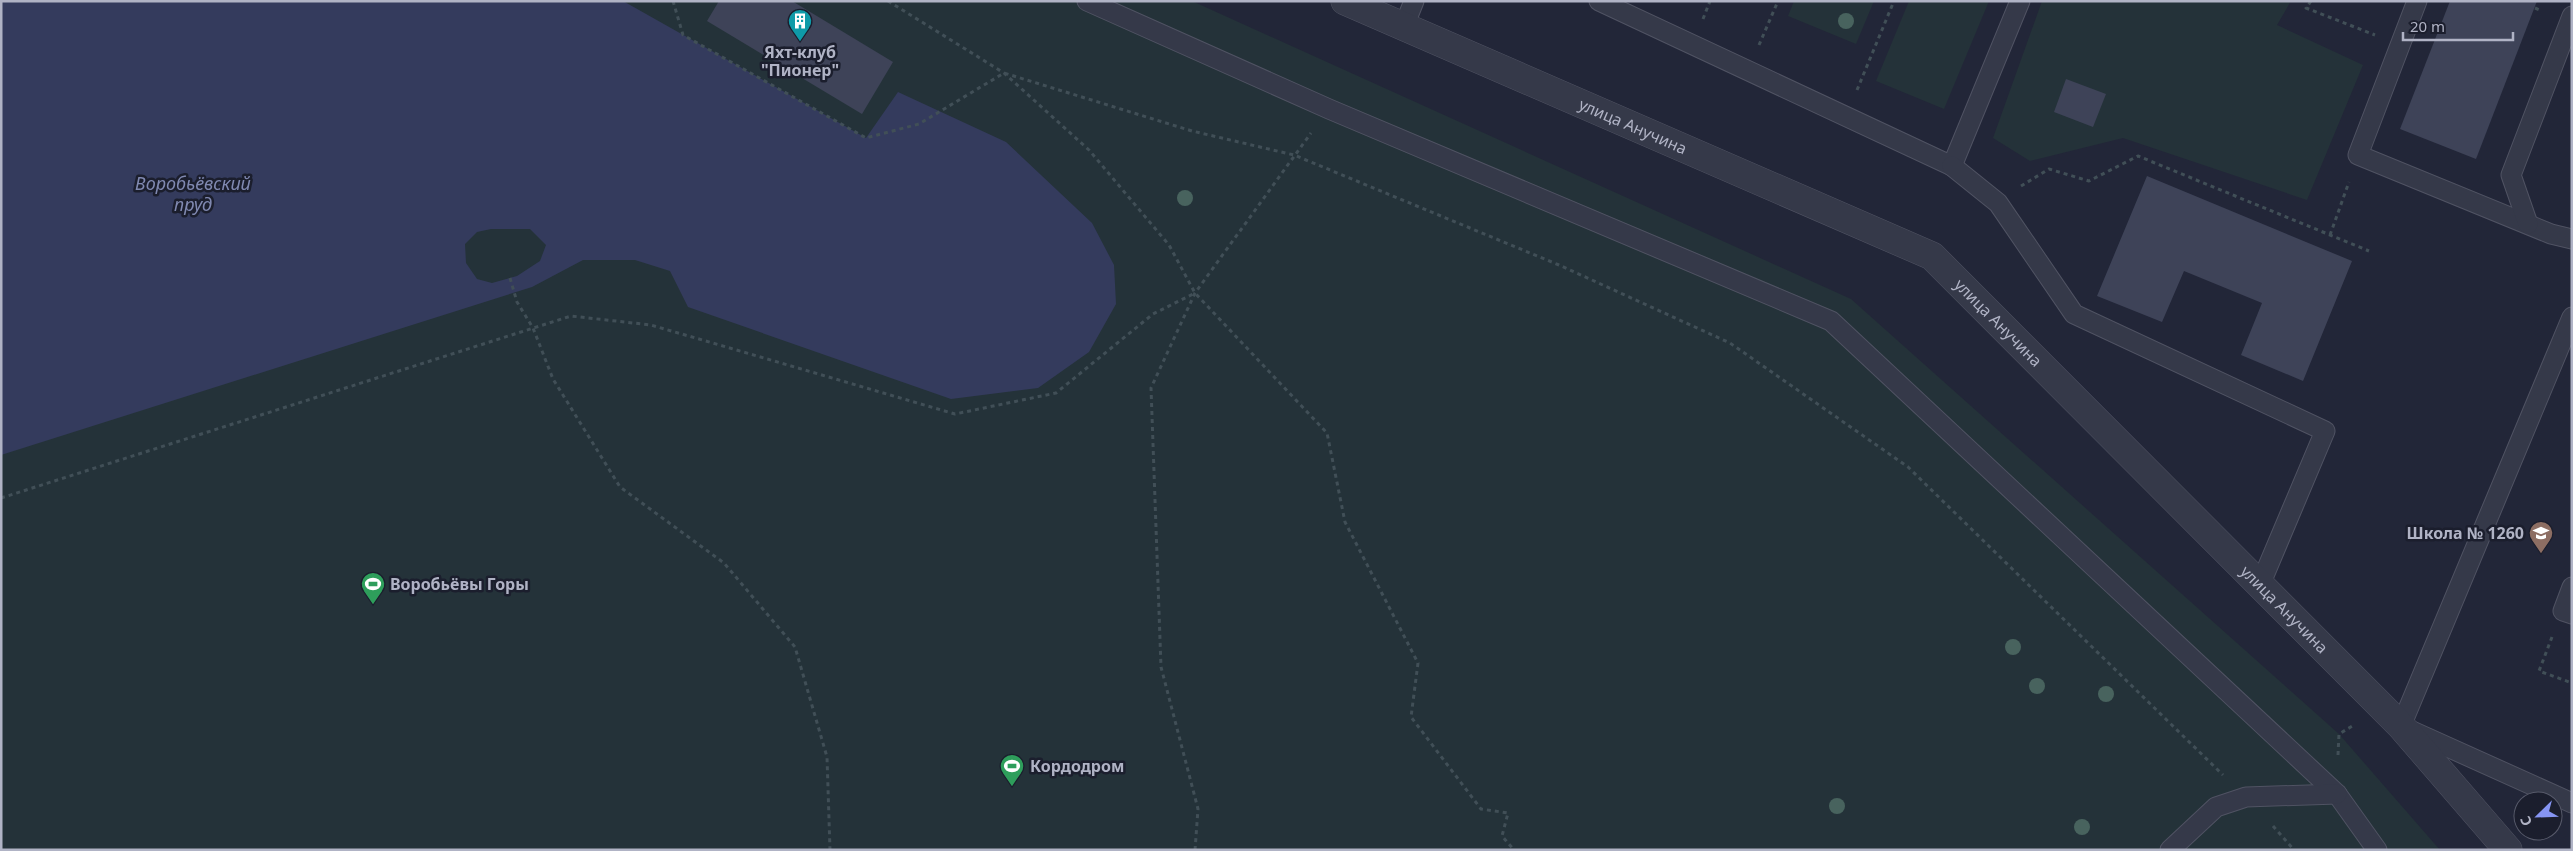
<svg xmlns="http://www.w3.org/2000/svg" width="2573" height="851" viewBox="0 0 2573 851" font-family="'Noto Sans',sans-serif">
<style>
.green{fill:#243239}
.water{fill:#343b5d;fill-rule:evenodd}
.building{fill:#3e4358}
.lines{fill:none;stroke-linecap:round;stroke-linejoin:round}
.lane-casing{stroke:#505363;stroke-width:21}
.street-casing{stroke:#505363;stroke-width:29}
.path{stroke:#414f57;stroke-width:3;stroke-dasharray:4 4;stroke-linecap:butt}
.lane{stroke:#353949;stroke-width:19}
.street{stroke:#353949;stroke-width:28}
.tree{fill:#48635e}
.labels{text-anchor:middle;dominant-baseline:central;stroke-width:5;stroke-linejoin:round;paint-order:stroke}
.poi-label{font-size:16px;font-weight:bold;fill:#b0b3c5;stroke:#1b1e2d;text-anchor:start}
.street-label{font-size:16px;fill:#b0b3c5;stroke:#1b1e2d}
.water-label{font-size:18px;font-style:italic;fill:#8089b1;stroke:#1b1e2d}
</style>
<rect width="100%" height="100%" fill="#222638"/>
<!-- green -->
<g class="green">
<path d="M1,1H1192L1851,299L2339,734L2440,850H1Z"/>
<path d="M1794,1H1874L1856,44L1788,16Z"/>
<path d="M1909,1H1989L1944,109L1876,81Z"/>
<path d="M2042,1H2291L2277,25L2363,65L2307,200L2123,138L2030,161L1993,138Z"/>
</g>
<!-- water -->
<path class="water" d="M1,1H623L866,138L898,92L1006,142L1092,223L1114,265L1116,304L1089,352L1038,388L951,399L688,307L670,271L635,260H583L532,287L1,455ZM491,229H530L546,245L540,261L517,276L492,283L477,279L466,263L465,244L477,232Z"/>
<!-- building -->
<g class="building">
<path d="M719,1H792L893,62L862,114L707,21Z"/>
<path d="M2450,1H2537L2476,159L2400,129Z"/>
<path d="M2066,79L2106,94L2093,127L2054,112Z"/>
<path d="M2147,176L2352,261L2303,381L2241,355L2262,303L2184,271L2162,322L2097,296Z"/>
</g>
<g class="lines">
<!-- lane casing -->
<g class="lane-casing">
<g id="lane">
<path d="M1087,1L1329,109L1831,321L2337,794L2377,850"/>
<path d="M1599,1L1952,166L2020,1"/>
<path d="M2417,1L2358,155L2551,234L2572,239"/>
<path d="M1404,26L1414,1"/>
<path d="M1952,166L1998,203L2074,314L2325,431L2260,585"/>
<path d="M2528,224L2511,175L2572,16"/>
<path d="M2572,317L2401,726L2572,803"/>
<path d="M2572,587L2563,611L2572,614"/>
<path d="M2170,850L2216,807L2246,797L2337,794"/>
</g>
</g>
<!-- street casing -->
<g class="street-casing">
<g id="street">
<path id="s1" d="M1345,1L1932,256L2401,726L2508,850"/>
</g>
</g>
<!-- path -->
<g class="path">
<path d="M673,1L683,35L866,138L919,124L1004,73L1192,131L1294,155L1559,265L1730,343L1908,467L2223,775"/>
<path d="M888,1L1004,73L1089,150L1169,245L1195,293L1327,433L1345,522L1418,663L1411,717L1481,809L1508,813L1502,836L1514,850"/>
<path d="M2311,1L2306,8L2375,35"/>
<path d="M2535,8L2542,11"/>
<path d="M1703,19L1710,1"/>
<path d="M1759,45L1778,1"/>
<path d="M1857,90L1894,1"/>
<path d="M2021,186L2049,169L2089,181L2138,156L2369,251"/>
<path d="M2330,235L2349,182"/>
<path d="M510,278L517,302L533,328L553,379L620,487L724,563L795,647L827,757L830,850"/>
<path d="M1,498L571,316L651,325L955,414L1056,393L1153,314L1195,293"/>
<path d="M2552,637L2539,671L2572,683"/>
<path d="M2338,755L2339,734L2354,725"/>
<path d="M2273,826L2294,850"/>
<path d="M1195,850L1198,809L1161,667L1151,388L1195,293L1311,133"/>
</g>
<!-- lane -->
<use href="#lane" class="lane"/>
<!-- street -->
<use href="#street" class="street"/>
</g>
<!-- trees -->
<g class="tree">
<circle cx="1846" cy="21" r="8"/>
<circle cx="1185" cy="198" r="8"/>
<circle cx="2013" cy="647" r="8"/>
<circle cx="2037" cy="686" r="8"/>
<circle cx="2106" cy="694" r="8"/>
<circle cx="1837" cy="806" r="8"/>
<circle cx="2082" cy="827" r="8"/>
</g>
<!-- icons -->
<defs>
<g id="building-pin" transform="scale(1.25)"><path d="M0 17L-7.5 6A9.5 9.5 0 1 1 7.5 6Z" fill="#0f9aa8" stroke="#1b1e2d"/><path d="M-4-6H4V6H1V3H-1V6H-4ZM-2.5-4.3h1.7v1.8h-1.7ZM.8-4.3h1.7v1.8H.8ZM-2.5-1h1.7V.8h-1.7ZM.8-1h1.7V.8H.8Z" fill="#fff"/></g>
<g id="school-pin" transform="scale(1.25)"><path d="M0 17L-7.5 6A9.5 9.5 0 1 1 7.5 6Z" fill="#8d6e63" stroke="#1b1e2d"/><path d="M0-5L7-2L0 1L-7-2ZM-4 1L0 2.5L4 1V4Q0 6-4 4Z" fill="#fff"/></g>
<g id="stadium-pin" transform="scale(1.25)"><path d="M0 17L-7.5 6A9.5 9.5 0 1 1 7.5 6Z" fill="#2e9e5b" stroke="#1b1e2d"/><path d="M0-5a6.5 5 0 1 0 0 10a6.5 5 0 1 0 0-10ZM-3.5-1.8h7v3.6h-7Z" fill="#fff"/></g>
</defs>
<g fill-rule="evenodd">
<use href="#building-pin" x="800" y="21"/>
<use href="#school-pin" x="2541" y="533"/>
<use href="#stadium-pin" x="373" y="584"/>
<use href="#stadium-pin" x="1012" y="766"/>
</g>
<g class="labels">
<!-- poi labels -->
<g class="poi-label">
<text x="800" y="52" text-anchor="middle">Яхт-клуб<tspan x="800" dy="18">"Пионер"</tspan></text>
<text x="2524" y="533" text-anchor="end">Школа № 1260</text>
<text x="390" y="584">Воробьёвы Горы</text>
<text x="1030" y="766">Кордодром</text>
</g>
<!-- street labels -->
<g class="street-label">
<text stroke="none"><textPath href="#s1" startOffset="314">улица Анучина</textPath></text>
<text stroke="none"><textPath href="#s1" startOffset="734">улица Анучина</textPath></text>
<text stroke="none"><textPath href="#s1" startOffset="1139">улица Анучина</textPath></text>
</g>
<!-- water labels -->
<g class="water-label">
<text x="193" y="183">Воробьёвский<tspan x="193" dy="21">пруд</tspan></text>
</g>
</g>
<!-- border -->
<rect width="2573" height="851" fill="none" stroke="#b0b3c5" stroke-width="5"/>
<!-- north arrow -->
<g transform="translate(2538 816) rotate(247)"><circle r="24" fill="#1b1e2d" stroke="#575a6a"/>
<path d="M0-4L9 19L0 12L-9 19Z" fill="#8695f4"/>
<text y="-8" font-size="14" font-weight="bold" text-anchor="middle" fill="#b0b3c5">С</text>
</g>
<!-- scale -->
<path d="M2403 32v8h110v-8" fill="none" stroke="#b0b3c5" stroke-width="2.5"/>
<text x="2410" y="32" font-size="15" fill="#b0b3c5" stroke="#1b1e2d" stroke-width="4" paint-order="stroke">20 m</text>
</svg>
